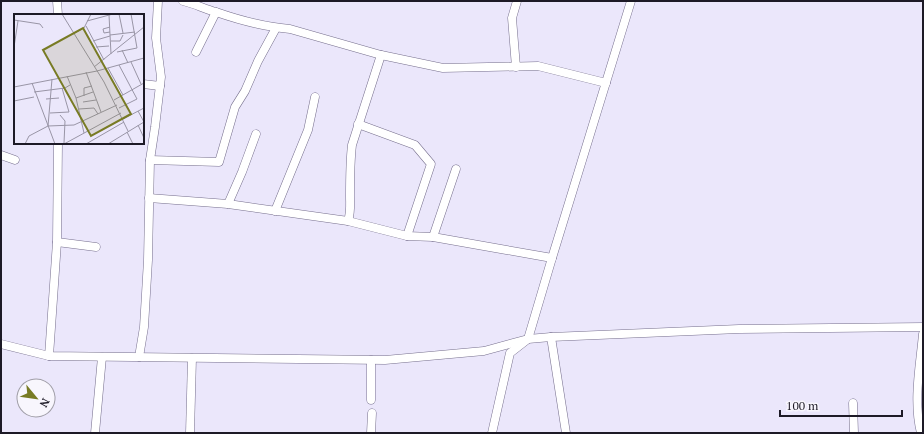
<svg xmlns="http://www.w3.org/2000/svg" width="924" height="434" viewBox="0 0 924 434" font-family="'PT Serif',serif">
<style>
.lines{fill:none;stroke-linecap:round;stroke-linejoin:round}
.street-casing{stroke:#766f8d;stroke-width:9}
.street{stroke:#fff;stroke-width:8}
.inset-road{fill:none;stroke:#9995a6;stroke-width:1}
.view{fill:#787b24;fill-opacity:0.15;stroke:#787b24;stroke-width:2}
.inset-edge{fill:none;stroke:#1d1a26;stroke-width:2}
</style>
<rect width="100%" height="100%" fill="#ebe7fb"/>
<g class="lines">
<!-- street casing -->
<g class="street-casing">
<g id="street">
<path d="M57,1L58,15"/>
<path d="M183,1C195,4 205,9 216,12C239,20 266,27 290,29L381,55L443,68L538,66L606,83"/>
<path d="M196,52L216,12"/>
<path d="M516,67L512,18L517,1"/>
<path d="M143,84L160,86"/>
<path d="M358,124L415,145L431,164L407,236"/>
<path d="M1,155L15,160"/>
<path d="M150,160L219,162L235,107L245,91L258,61L276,28"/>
<path d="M149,198L228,204L348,221L407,236L433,237L552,258"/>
<path d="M228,204L242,172L256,134"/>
<path d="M275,211L308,130L315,97"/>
<path d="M348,221C351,212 350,206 350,196C350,179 350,162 352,145L381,55"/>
<path d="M433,237L456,169"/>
<path d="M57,242L96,247"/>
<path d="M551,337L566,433"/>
<path d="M1,344L49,356L385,360L484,351L528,339L551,337L739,329L923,327"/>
<path d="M49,356L57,242L58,143"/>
<path d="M139,357L144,327L148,260L150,160L155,127L161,77L156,38L158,1"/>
<path d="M371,360V400"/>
<path d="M853,403L854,433"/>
<path d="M95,433L102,357"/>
<path d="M190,433L192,358"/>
<path d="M371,433L372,413"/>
<path d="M492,433L510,353L528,339L552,258L631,1"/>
<path d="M921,433C913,401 920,367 923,334"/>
</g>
</g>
<!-- street -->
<use href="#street" class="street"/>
</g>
<!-- overview -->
<g transform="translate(14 14)">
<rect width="130" height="130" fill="#ebe7fb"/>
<path class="inset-road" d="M48,0L90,68L114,117M105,0L109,19M95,1L97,40M0,6L26,10L29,14M73,7L99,0M72,12L90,46M96,18L90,19L89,15L96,13M59,20L70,14L77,0M96,21L121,18M79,27L96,22M97,27H106L109,21M0,33L4,7M82,33L95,32M108,36L114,49M103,38L123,34L117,0M117,48L127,70M80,53L130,13M94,54L109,81M72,58L87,98M53,62L62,84L70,119M18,69L41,130M0,73L83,57L130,44M20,78L51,74L56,71M70,82V74L78,72M62,84L79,78M32,85L45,84M100,86L130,69M0,87L20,83M69,88L82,86M105,94L123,85L105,51M65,95L80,94L84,100M124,97L130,108M36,99L55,98L48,74M46,101L51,107L50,129M109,105L130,94M124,111L130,124M34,112L38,65M113,118L119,130M11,130L15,122L34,112L60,111L103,91M50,130L107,99M72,130L110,108M94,130L130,108"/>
<path class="view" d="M69,14L117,100L77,122L29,36Z"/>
<rect width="130" height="130" class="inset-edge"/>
</g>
<!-- border -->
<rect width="924" height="434" fill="none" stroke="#1d1a26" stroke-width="4"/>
<!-- north arrow -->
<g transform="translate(36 398) rotate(119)"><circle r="19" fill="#f8f6fd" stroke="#a09ea7"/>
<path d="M0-3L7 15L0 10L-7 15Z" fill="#787b24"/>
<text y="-6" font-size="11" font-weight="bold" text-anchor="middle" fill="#1d1a26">N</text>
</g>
<!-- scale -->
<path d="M780 410v6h122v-6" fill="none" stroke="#1d1a26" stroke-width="2"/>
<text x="786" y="410" font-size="12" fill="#1d1a26" stroke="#f8f6fd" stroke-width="3" paint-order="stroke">100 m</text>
</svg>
